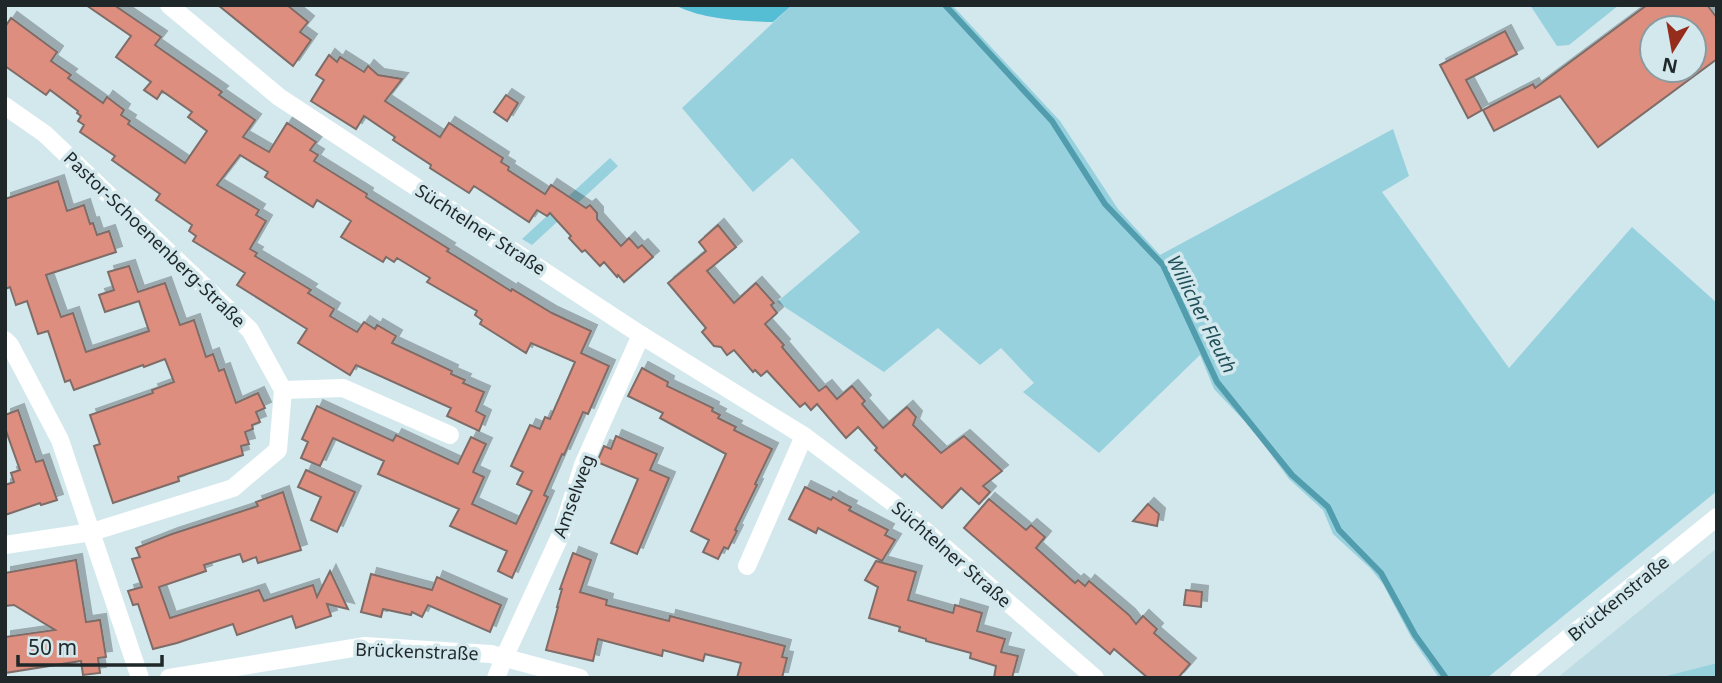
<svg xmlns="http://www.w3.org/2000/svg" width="1722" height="683" viewBox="0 0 1722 683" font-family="'Noto Sans',sans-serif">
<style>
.built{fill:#bedce4}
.green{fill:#98d1de}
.forest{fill:#56bed4}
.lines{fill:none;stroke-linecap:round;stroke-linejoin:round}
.stream{stroke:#529dad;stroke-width:6}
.building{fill:#de8e7e;stroke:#7e6c68;stroke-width:2;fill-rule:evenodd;filter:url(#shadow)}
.street{stroke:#fff;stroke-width:18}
.labels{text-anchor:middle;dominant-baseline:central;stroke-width:7;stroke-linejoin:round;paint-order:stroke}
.street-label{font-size:18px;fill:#1f2729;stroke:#d2e8ed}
.water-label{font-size:19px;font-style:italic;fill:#214f59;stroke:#d2e8ed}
</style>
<defs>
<filter id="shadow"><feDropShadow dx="6" dy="-6" stdDeviation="0" flood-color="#0004"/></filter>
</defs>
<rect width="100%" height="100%" fill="#d2e8ed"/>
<!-- built -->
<path class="built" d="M1717,548V663L1658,678H1557Z"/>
<!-- green -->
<g class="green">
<path d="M792,5H952L1060,121L1118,209L1160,255L1393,129L1409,176L1382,192L1509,368L1632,227L1717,303V491L1487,678H1439L1411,637L1383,584L1370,568L1333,534L1323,510L1289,479L1253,430L1214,389L1200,355L1099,453L1023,392L1034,383L1001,348L980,365L938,328L884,372L777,302L860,232L792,158L753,192L682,108Z"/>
<path d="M1530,5H1619L1569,45L1557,46Z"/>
<path d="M610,158L618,166L532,245L522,239Z"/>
<path d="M1717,663V675L1708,678H1658Z"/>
</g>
<!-- forest -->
<path class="forest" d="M674,5H792L773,22C739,21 705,20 674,5Z"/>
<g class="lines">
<!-- stream -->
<path class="stream" d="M945,5L1052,121L1105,204L1163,265L1217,382L1292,475L1328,507L1339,530L1381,573L1415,635L1446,678"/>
</g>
<!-- building -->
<g class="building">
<path d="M86,5H114L161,37L155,45L222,92L219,95L255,120L243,137L269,152L287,123L316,142L310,150L318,155L314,161L367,194L366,197L449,249L447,251L511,291L512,289L552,313L591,331L581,353L609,366L588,414L583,412L564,455L562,454L544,495L548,497L512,578L498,571L507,551L450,526L459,509L378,474L384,461L333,438L320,466L301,458L308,442L302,439L317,406L393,441L396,435L458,464L471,437L486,444L473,472L484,477L472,504L516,524L532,491L517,484L523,472L511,466L530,425L540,429L545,417L550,419L575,362L531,343L526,353L480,324L482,320L475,315L477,311L427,282L430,278L397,258L394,262L386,257L383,262L341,237L351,221L317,200L313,207L265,177L268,172L240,155L217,185L259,210L256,215L266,221L250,249L257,253L255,256L311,290L308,293L334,309L330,316L345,325L357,332L364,322L375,329L377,325L396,336L392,343L452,371L451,374L465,380L463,383L484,392L476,411L485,416L479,431L447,416L451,408L356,365L350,375L298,343L307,329L237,285L245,273L193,241L196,236L189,231L192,225L156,200L160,194L112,160L115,156L80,132L84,125L78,121L81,116L77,113L78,111L50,90L46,95L5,66V27L11,18L57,52L51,61L71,75L68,78L103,103L107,97L124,110L121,115L130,121L128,124L185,163L207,131L188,117L192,112L162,91L157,99L144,90L151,82L116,57L131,36Z"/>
<path d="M218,5H287L308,22L300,32L311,40L293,66Z"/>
<path d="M1647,5H1707L1717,18V59L1598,147L1560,96L1494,131L1483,110L1533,84L1535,88ZM1652,28H1694V70H1652Z"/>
<path d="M1505,31L1517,54L1466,80L1482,110L1468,118L1440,65Z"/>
<path d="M329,55L337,62L340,57L364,72L368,66L378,75L402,79L385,101L440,137L449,123L503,158L501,162L509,167L508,170L545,194L551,185L586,208L590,205L597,213V219L621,246L629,238L638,248L642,245L653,257L624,282L618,275L617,277L604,262L600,266L585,250L582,252L569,238L571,236L550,213L547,216L537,210L529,222L474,186L469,193L430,168L431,165L393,140L395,137L364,116L356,129L311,101L324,80L316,75Z"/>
<path d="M506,95L518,103L507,121L494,112Z"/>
<path d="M58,181L67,211L84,205L90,224L93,223L97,235L109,231L116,252L46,275L61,317L73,313L86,352L149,331L139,301L105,312L99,295L114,290L108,272L129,266L138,292L165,283L180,325L194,320L206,357L213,354L219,371L224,369L236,403L258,393L265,408L256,412L260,422L252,425L253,429L245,432L249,444L241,446L243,455L178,477L179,481L113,503L94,446L100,444L90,415L153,393L152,390L174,382L165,359L144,367L143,365L74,390L70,380L65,382L48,331L38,334L27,301L16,305L10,287L5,289V199Z"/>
<path d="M718,225L736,247L707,271L734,303L756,283L774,303L771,305L777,313L765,324L784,345L782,347L819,391L826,386L837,399L852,386L865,401L862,404L883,428L907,407L916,417L913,425L941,453L964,436L1002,471L983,486L990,492L979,504L961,488L942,508L905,474L902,477L875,450L877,448L858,427L846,438L817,404L811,410L805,403L800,407L767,371L761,376L755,370L753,372L734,350L727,355L721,347L714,346L702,332L706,328L668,283L706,251L699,242Z"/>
<path d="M642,368L668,382L667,386L713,408L712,411L720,415L718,418L736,427L734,430L772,449L755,484L757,485L735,530L737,531L728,549L724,547L718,559L703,552L709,540L691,531L726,454L660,418L663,413L628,396Z"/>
<path d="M18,410L36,462L43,460L57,500L41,505L40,503L5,515V485L14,482L11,473L20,470L5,428V415Z"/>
<path d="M616,436L657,454L650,470L669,478L637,554L611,543L638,479L597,462L604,446L611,449Z"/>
<path d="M306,470L355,492L337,532L311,520L321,497L298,487Z"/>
<path d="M805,487L831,500L833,497L843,503L851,507L849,510L888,530L885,535L895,540L882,561L818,528L816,533L789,519Z"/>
<path d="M283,492L301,550L258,563L256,557L243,562L240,554L204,565L206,571L159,587L170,618L259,590L264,601L313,585L317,597L330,571L348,609L327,604L331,616L296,628L292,616L237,635L233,624L177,643L153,649L138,604L133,605L128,591L142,587L132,559L140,557L136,548L172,534L258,506L256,502Z"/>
<path d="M989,499L1026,530L1031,525L1045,537L1036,548L1075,583L1078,580L1085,586L1089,581L1129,615L1136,624L1143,616L1157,629L1154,633L1190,664L1178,678H1148L1114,649L1110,654L964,528Z"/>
<path d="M1148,504L1159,514L1157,526L1133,521Z"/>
<path d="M573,553L591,560L580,592L607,600L606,605L669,621L670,616L785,646L782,657L787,658L782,678H737L741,663L705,654L703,661L663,650L662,656L598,639L593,661L546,650L558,607H557L562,589H560Z"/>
<path d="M76,560L86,622L100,620L106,657L98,658L100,673L83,675L81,661L5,673V637L55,630L14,605L5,606V573Z"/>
<path d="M876,561L916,572L908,600L953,613L955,605L982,613L977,631L1005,639L1001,652L1018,656L1012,678H994L996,666L970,658L971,653L926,641V639L899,631L900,627L869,618L878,587L865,580Z"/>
<path d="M371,574L432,590L437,577L501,605L490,632L428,605L422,617L412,612L411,615L383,609L381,617L361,612Z"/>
<path d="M1186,590L1202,592L1201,607L1184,605Z"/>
</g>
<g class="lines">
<!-- street -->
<g class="street">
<path d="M169,5L279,97L641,335L804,436L892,502L1095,678"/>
<path d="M5,106L45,134L250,330L283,390L278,450L233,488L92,532L5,545"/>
<path d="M5,340L10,345L60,440L140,678"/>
<path d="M283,390L343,388L450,435"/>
<path d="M747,566L804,436"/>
<path d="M169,678L365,646L491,654L580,678"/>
<path d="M496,678L504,658L561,534L583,465L641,335"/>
<path d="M1519,678L1717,517"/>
</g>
</g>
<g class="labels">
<!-- street labels -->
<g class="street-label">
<text transform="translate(481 229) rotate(33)">Süchtelner Straße</text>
<text transform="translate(155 239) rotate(44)">Pastor-Schoenenberg-Straße</text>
<text transform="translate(573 496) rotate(-70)">Amselweg</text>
<text transform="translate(952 554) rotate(41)">Süchtelner Straße</text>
<text transform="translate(1618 598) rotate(-39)">Brückenstraße</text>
<text transform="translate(417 651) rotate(2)">Brückenstraße</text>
</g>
<!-- water labels -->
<g class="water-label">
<text transform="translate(1202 314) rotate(63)">Willicher Fleuth</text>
</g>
</g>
<!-- border -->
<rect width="1722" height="683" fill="none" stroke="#1f2729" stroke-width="14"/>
<!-- north arrow -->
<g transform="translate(1673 49) rotate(191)"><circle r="33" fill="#d2e8ed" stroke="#8a9b9f" stroke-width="2"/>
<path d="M0-5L12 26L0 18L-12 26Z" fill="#962c1b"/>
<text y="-10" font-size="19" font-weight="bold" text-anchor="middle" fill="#1f2729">N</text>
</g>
<!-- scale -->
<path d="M18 655v10h144v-10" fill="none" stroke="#1f2729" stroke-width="3.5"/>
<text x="28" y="655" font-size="21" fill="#1f2729" stroke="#d2e8ed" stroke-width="5" paint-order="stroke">50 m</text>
</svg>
